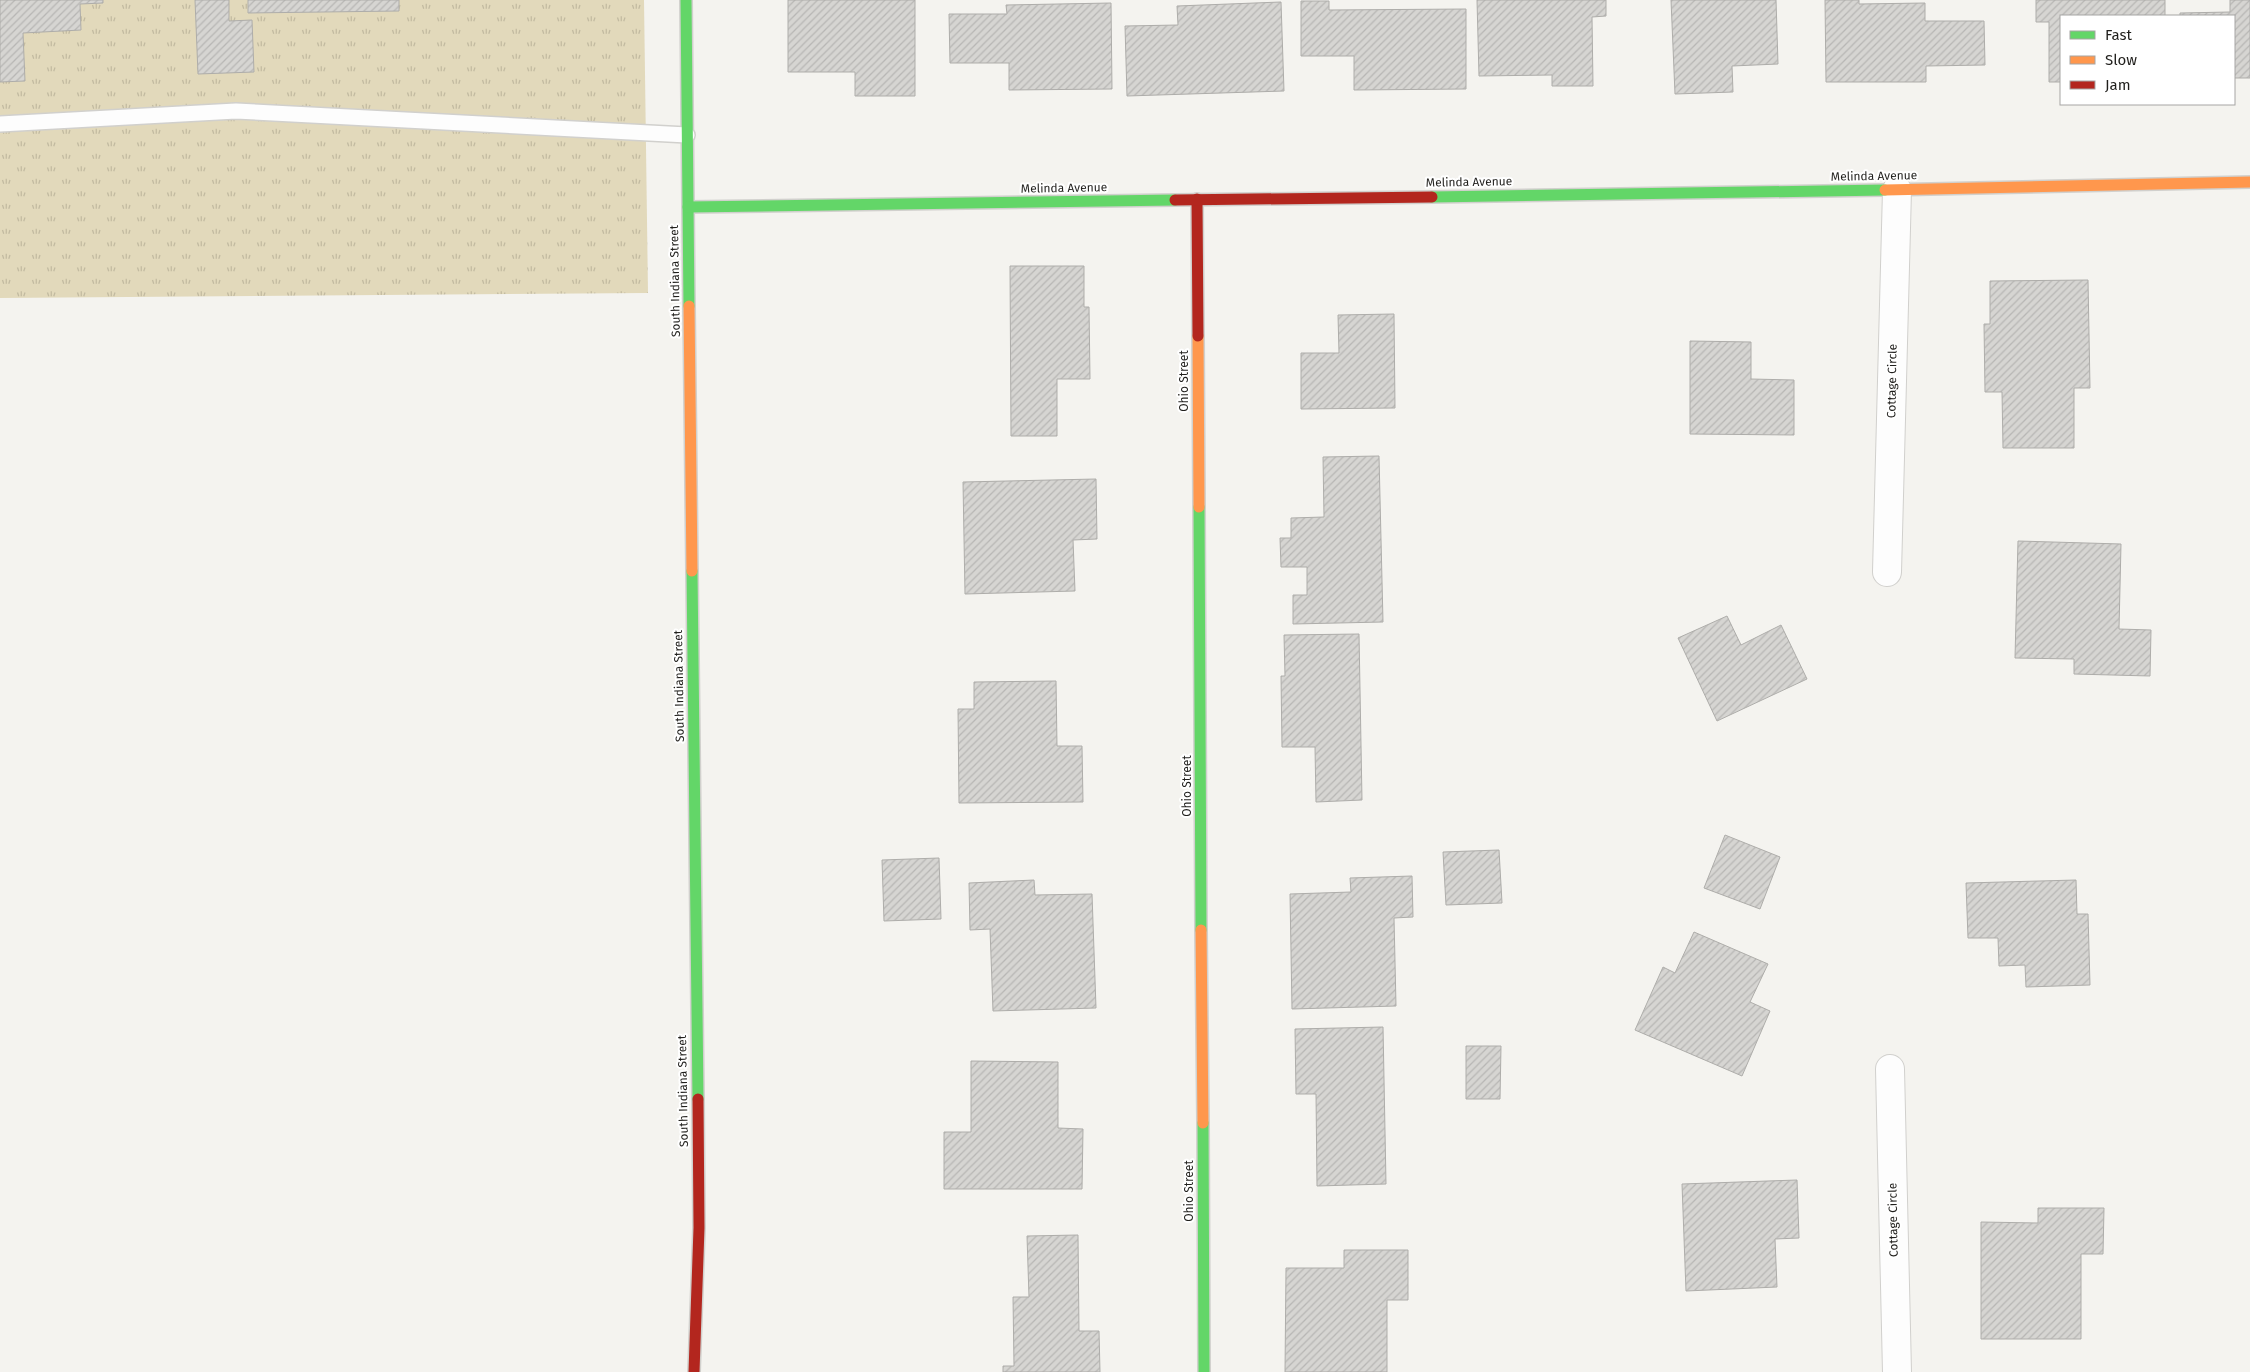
<svg xmlns="http://www.w3.org/2000/svg" width="2250" height="1372" viewBox="0 0 2250 1372" font-family="'Fira Sans',sans-serif">
<style>
.grass{fill:url(#grass-tufts)}
.building{fill:url(#building-hatch);stroke:#aeadaa}
.lines{fill:none;stroke-linecap:round;stroke-linejoin:round}
.lane-casing{stroke:#d1d0cd;stroke-width:18}
.street-casing{stroke:#d1d0cd;stroke-width:30}
.fast-casing{stroke:#d1d0cd;stroke-width:14}
.slow-casing{stroke:#d1d0cd;stroke-width:14}
.jam-casing{stroke:#d1d0cd;stroke-width:14}
.lane{stroke:#fdfdfd;stroke-width:15}
.street{stroke:#fdfdfd;stroke-width:28}
.fast{stroke:#63d668;stroke-width:11}
.slow{stroke:#ff974d;stroke-width:11}
.jam{stroke:#b3261e;stroke-width:11}
.labels{text-anchor:middle;dominant-baseline:central;stroke-width:4;stroke-linejoin:round;paint-order:stroke}
.street-label{font-size:12px;fill:#201f1c;stroke:#fff}
</style>
<defs>
<pattern id="grass-tufts" width="24" height="20" patternUnits="userSpaceOnUse" patternTransform="scale(1.25)"><rect width="24" height="20" fill="#e2d9bb"/><path d="M3 7l-1-3M5 7V3M7 7l1-3M15 17l-1-3M17 17v-4M19 17l1-3" fill="none" stroke="#c2baa0"/></pattern>
<pattern id="building-hatch" width="6" height="6" patternUnits="userSpaceOnUse" patternTransform="scale(1.25)"><rect width="6" height="6" fill="#d6d5d2"/><path d="M-1 1l2-2M0 6l6-6M5 7l2-2" fill="none" stroke="#b7b6b4"/></pattern>
</defs>
<rect width="100%" height="100%" fill="#f4f3ef"/>
<!-- grass -->
<path class="grass" d="M0,0H644L648,293L0,298Z"/>
<!-- building -->
<g class="building">
<path d="M0,0H103V3L80,4L81,30L23,33L25,81L0,82Z"/>
<path d="M195,0H229V21L252,20L254,72L198,74Z"/>
<path d="M248,0H399V11L248,13Z"/>
<path d="M788,0H915V96H855V72H788Z"/>
<path d="M1477,0H1606V16L1592,17L1593,86H1552V75L1479,76Z"/>
<path d="M1671,0H1776L1778,64L1732,66L1733,92L1675,94Z"/>
<path d="M1825,0H1859V4L1925,3V21H1984L1985,65L1926,66V82H1826Z"/>
<path d="M2036,0H2165V16H2061V82H2049V22H2036Z"/>
<path d="M2230,0H2250V78H2234V16H2180V13L2230,12Z"/>
<path d="M1301,1H1329V10L1466,9V89L1354,90V56H1301Z"/>
<path d="M1281,2L1284,91L1127,96L1125,26L1178,25L1177,6Z"/>
<path d="M1111,3L1112,89L1009,90V63H950L949,14H1007L1006,5Z"/>
<path d="M1010,266H1084V307H1089L1090,379H1057V436H1011Z"/>
<path d="M2088,280L2090,388H2074V448H2003L2002,392H1985L1984,324H1990V281Z"/>
<path d="M1394,314L1395,408L1301,409V353H1339L1338,315Z"/>
<path d="M1690,341L1751,342V379L1794,380V435L1690,434Z"/>
<path d="M1379,456L1383,622L1293,624V595H1307V567H1281L1280,538H1291V518L1324,517L1323,457Z"/>
<path d="M1096,479L1097,539L1073,540L1075,591L965,594L963,482Z"/>
<path d="M2018,541L2121,544L2119,629L2151,630L2150,676L2074,674V659L2015,658Z"/>
<path d="M1727,616L1741,645L1781,625L1807,679L1717,721L1678,638Z"/>
<path d="M1359,634L1362,800L1316,802L1315,747H1282L1281,676H1285L1284,635Z"/>
<path d="M1056,681L1057,746H1082L1083,802L959,803L958,709H974V682Z"/>
<path d="M1725,835L1780,857L1760,909L1704,888Z"/>
<path d="M1499,850L1502,903L1446,905L1443,852Z"/>
<path d="M939,858L941,919L884,921L882,860Z"/>
<path d="M1412,876L1413,917L1394,918L1396,1006L1292,1009L1290,894L1351,892L1350,878Z"/>
<path d="M1034,880L1035,895L1092,894L1096,1008L993,1011L990,929L970,930L969,883Z"/>
<path d="M2076,880L2077,914H2088L2090,985L2026,987L2025,965L1999,966L1998,938H1968L1966,883Z"/>
<path d="M1694,932L1768,964L1750,1002L1770,1011L1742,1076L1635,1030L1663,967L1675,973Z"/>
<path d="M1383,1027L1386,1184L1317,1186L1316,1094H1296L1295,1029Z"/>
<path d="M1466,1046H1501L1500,1099H1466Z"/>
<path d="M971,1061L1058,1062V1128L1083,1129L1082,1189H944V1132H971Z"/>
<path d="M1797,1180L1799,1238L1775,1239L1777,1287L1686,1291L1682,1184Z"/>
<path d="M2038,1208H2104L2103,1254H2081V1339H1981V1222L2038,1223Z"/>
<path d="M1078,1235L1079,1331H1099L1100,1372H1003V1366H1014L1013,1297H1029L1027,1236Z"/>
<path d="M1344,1250H1408V1300H1387V1372H1285L1286,1268H1344Z"/>
</g>
<g class="lines">
<!-- lane casing -->
<g class="lane-casing">
<path id="lane" d="M0,124L236,111L687,135"/>
</g>
<!-- street casing -->
<g class="street-casing">
<g id="street">
<path d="M1887,572L1897,190"/>
<path d="M1890,1069L1897,1372"/>
</g>
</g>
<!-- fast casing -->
<g class="fast-casing">
<g id="fast">
<path d="M686,0L689,306"/>
<path d="M1432,197L1885,190"/>
<path d="M688,207L1175,200"/>
<path d="M1199,507L1201,930"/>
<path d="M692,571L698,1099"/>
<path d="M1203,1123L1204,1372"/>
</g>
</g>
<!-- slow casing -->
<g class="slow-casing">
<g id="slow">
<path d="M1885,190L2250,182"/>
<path d="M689,306L692,571"/>
<path d="M1198,336L1199,507"/>
<path d="M1201,930L1203,1123"/>
</g>
</g>
<!-- jam casing -->
<g class="jam-casing">
<g id="jam">
<path d="M1197,199L1198,336"/>
<path d="M1175,200L1432,197"/>
<path d="M694,1372L699,1228L698,1099"/>
</g>
</g>
<!-- lane -->
<use href="#lane" class="lane"/>
<!-- street -->
<use href="#street" class="street"/>
<!-- fast -->
<use href="#fast" class="fast"/>
<!-- slow -->
<use href="#slow" class="slow"/>
<!-- jam -->
<use href="#jam" class="jam"/>
</g>
<g class="labels">
<!-- street labels -->
<g class="street-label">
<text transform="translate(1874 176) rotate(-1)">Melinda Avenue</text>
<text transform="translate(1469 182) rotate(-1)">Melinda Avenue</text>
<text transform="translate(1064 188) rotate(-1)">Melinda Avenue</text>
<text transform="translate(675 281) rotate(-91)">South Indiana Street</text>
<text transform="translate(1184 381) rotate(-90)">Ohio Street</text>
<text transform="translate(1892 381) rotate(-89)">Cottage Circle</text>
<text transform="translate(679 686) rotate(-91)">South Indiana Street</text>
<text transform="translate(1187 786) rotate(-90)">Ohio Street</text>
<text transform="translate(683 1091) rotate(-91)">South Indiana Street</text>
<text transform="translate(1189 1191) rotate(-90)">Ohio Street</text>
<text transform="translate(1893 1220) rotate(-91)">Cottage Circle</text>
</g>
</g>
<!-- legend -->
<rect x="2060" y="15" width="175" height="90" fill="#ffffff" stroke="#a6a5a4"/>
<rect x="2070" y="31" width="25" height="8" fill="#63d668" stroke="#a6a5a4"/>
<text x="2105" y="40" font-size="15" fill="#201f1c">Fast</text>
<rect x="2070" y="56" width="25" height="8" fill="#ff974d" stroke="#a6a5a4"/>
<text x="2105" y="65" font-size="15" fill="#201f1c">Slow</text>
<rect x="2070" y="81" width="25" height="8" fill="#b3261e" stroke="#a6a5a4"/>
<text x="2105" y="90" font-size="15" fill="#201f1c">Jam</text>
</svg>
